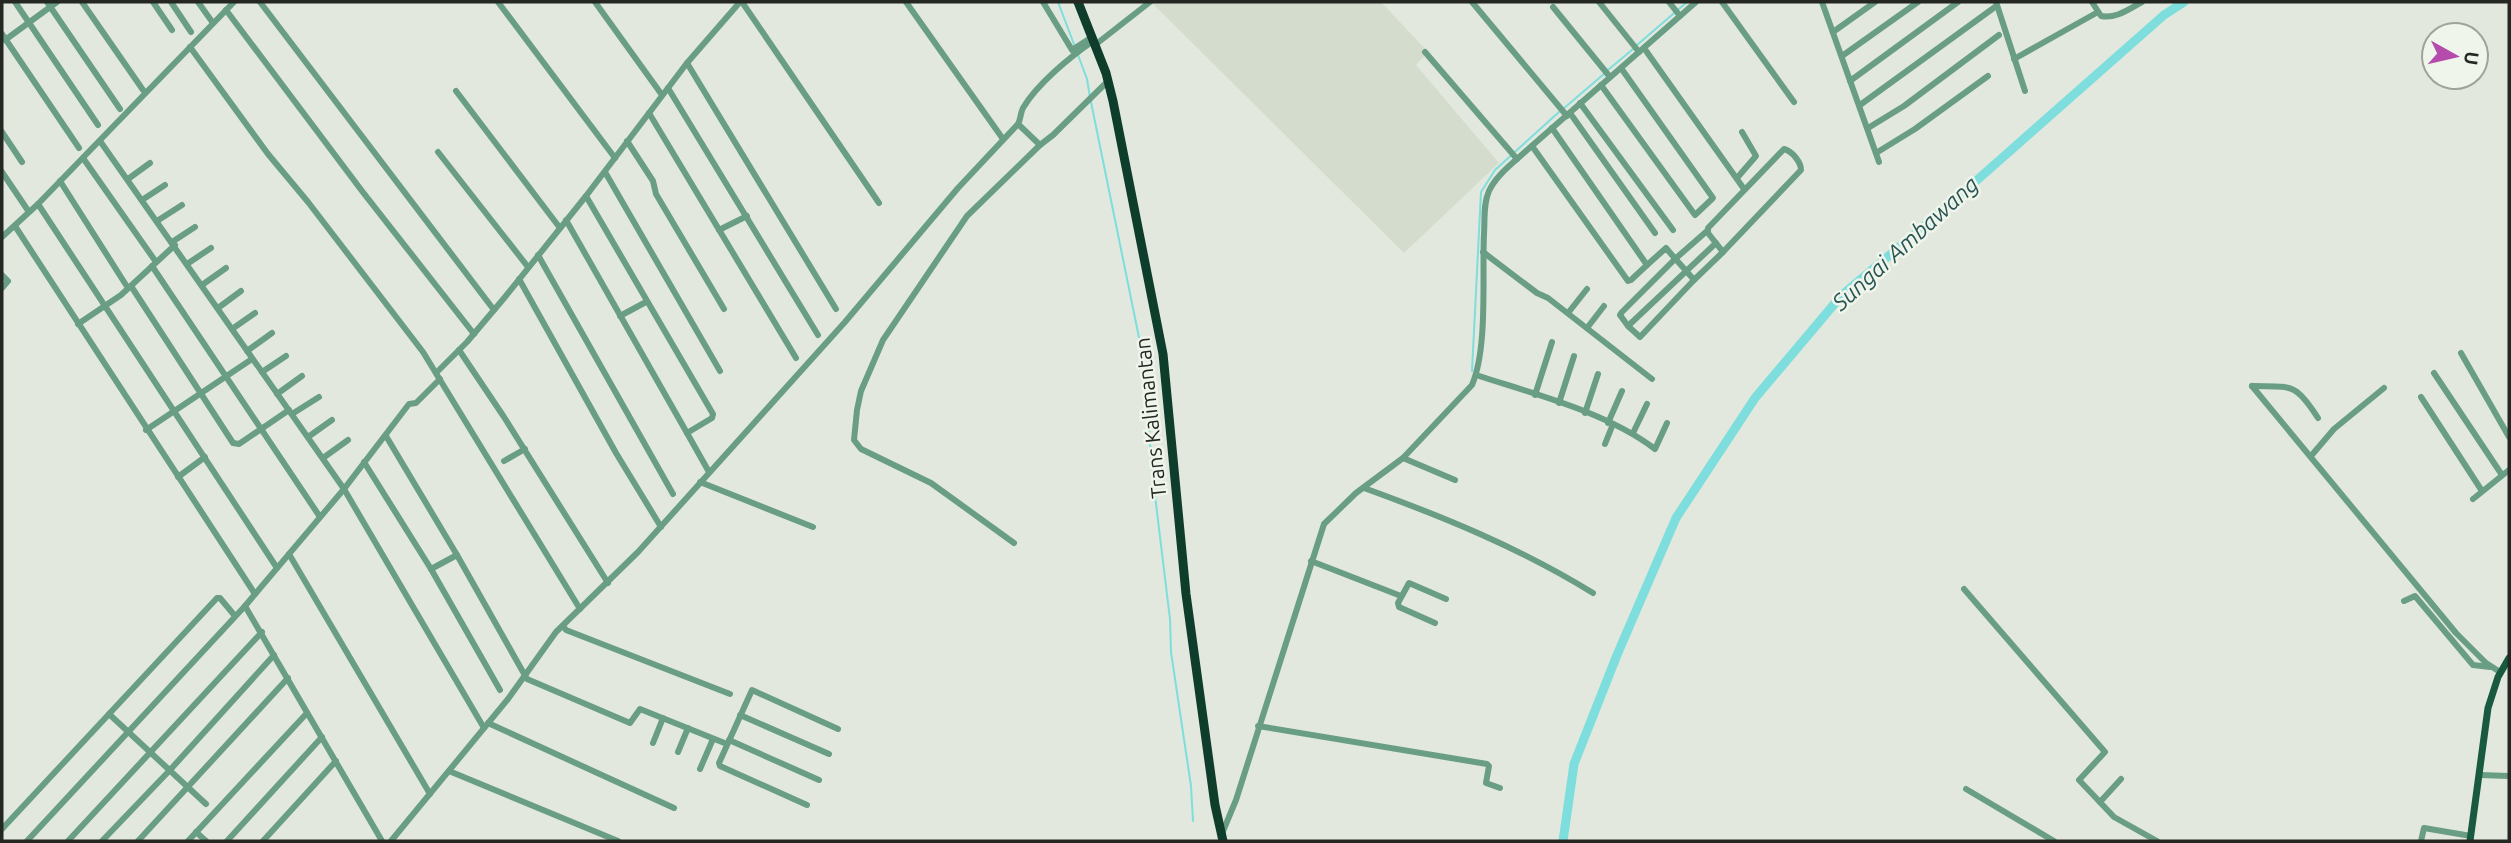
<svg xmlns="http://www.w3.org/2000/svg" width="2511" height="843" viewBox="0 0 2511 843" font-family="Ubuntu,sans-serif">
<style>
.built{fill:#d4ddcd}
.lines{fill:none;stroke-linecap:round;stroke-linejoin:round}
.stream{stroke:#7ddedd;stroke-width:2}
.river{stroke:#7ddedd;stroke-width:9}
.minor{stroke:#699e85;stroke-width:6}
.major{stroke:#18593f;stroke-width:7}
.highway{stroke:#0e3e2b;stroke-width:9}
.labels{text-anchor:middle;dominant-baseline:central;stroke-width:5;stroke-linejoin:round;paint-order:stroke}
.street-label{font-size:21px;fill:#252723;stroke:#eff5eb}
.water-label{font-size:23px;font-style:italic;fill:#295555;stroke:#eff5eb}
</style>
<rect width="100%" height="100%" fill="#e2e8de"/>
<!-- built -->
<path class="built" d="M1151,2H1381L1428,52L1416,65L1499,163L1404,253Z"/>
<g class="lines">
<!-- stream -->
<g class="stream">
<path d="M1058,2L1075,47"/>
<path d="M1637,45L1687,2"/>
<path d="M1078,55L1087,79L1090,97"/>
<path d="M1608,70L1633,49"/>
<path d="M1091,102L1145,367L1152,471L1170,619L1171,652L1191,786L1193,821"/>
<path d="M1563,109L1604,74"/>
<path d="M1472,371L1481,192L1495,170L1559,112"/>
</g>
<!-- river -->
<path class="river" d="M1563,841L1574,764L1617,655L1676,518L1755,398L1841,296L1942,211L2164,15L2184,2"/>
<!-- minor -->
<g class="minor">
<path d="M15,2L98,125"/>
<path d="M47,2L120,109"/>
<path d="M82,2L143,90"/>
<path d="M153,2L172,30"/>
<path d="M171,2L191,32"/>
<path d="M198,2L213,23"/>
<path d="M260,2L494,310"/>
<path d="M498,2L615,158"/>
<path d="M595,2L662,95"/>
<path d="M742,2L879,203"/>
<path d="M906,2L1003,139"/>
<path d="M1043,2L1072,50L1092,37"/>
<path d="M1472,2L1567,116"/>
<path d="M1599,2L1639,52"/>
<path d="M1669,2L1680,16"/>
<path d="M1722,2L1794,102"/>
<path d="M1822,2L1879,162"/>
<path d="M1996,2L2025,91"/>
<path d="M2092,2L2101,16C2116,19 2129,9 2142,2"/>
<path d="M1553,7L1610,77"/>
<path d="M226,10L362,191L474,334"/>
<path d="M1833,32L1875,2"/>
<path d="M2,34L79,148"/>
<path d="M5,40L57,2"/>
<path d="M1095,45L1150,2"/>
<path d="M190,47L268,154L308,202L423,352L580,609"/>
<path d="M1644,48L1744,189"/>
<path d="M1425,52L1517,159"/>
<path d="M1842,56L1918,2"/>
<path d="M2014,59L2098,12"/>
<path d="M687,63L836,309"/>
<path d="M1850,81L1958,2"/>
<path d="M1601,85L1695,215L1713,198L1621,68"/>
<path d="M668,88L818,335"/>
<path d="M456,91L560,228"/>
<path d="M1580,103L1673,230"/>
<path d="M1860,105L1995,7"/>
<path d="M649,113L796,358"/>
<path d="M1570,113L1655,233"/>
<path d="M1018,124L1040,145L1053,135L1108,81"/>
<path d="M1868,128L1904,106L1999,35"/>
<path d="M2,132L22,162"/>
<path d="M100,141L344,489L484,728"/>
<path d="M627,141L653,181L656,194L724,309"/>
<path d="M1532,146L1628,281L1631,280L1647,265L1552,128"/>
<path d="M1784,149C1792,151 1801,162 1801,170L1723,252L1708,233V228Z"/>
<path d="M438,152L528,267"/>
<path d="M1876,153L1915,129L1988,76"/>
<path d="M83,158L156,262"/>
<path d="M2,172L29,212"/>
<path d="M605,172L720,371"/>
<path d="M1737,178L1756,156L1742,132"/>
<path d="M128,179L150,163"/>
<path d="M60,181L126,285"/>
<path d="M142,200L165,185"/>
<path d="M38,204L277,568"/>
<path d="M566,220L687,433L712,418L713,414L586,196"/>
<path d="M157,221L182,205"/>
<path d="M15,226L255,594"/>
<path d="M719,230L747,216"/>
<path d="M2,237L38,204L234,2"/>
<path d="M172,242L195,227"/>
<path d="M1483,252L1537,293L1548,298L1652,379"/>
<path d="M538,255L673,494"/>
<path d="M187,264L211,248"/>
<path d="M1647,265L1666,248C1675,259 1685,269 1694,280L1640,337L1628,326L1716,243"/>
<path d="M152,266L320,517"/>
<path d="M2,275L8,281L2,288"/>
<path d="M519,279L616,453L661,527"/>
<path d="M1694,280L1723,252"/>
<path d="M202,285L226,268"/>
<path d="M131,286L233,443L239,444L289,410"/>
<path d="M218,308L241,291"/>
<path d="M1568,313L1587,289"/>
<path d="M620,316L646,302"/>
<path d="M78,324L121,295L175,245"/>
<path d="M1628,326L1620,315L1622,312L1675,259L1707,231"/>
<path d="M1587,328L1604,306"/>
<path d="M232,329L255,313"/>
<path d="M459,350L504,417L608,583"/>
<path d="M247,351L272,333"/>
<path d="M2461,353L2509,437"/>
<path d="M262,372L286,356"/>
<path d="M436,373L467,342L505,297L586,196L687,63L740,2"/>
<path d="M2434,373L2502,475"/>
<path d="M1476,375C1534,394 1606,412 1655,449L1667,423"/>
<path d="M2252,386L2456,633L2486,663L2500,672"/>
<path d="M2252,386C2292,387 2295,382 2318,418"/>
<path d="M277,394L302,376"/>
<path d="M1535,395L1552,342"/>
<path d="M2421,397L2482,491"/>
<path d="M1559,403L1574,356"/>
<path d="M1585,413L1598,374"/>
<path d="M292,414L319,397"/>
<path d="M1608,423L1622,391"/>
<path d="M146,430L252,359"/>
<path d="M687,433L709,472"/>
<path d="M1633,433L1647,404"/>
<path d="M386,436L457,555L527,679L630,723L640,709L727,744"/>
<path d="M308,437L332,420"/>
<path d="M1605,444L1613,424"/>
<path d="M2311,456L2334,429L2384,388"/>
<path d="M323,458L348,440"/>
<path d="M1403,458L1455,480"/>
<path d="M504,461L525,449"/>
<path d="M364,462L431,569L500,690"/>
<path d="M178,477L205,457"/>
<path d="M700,482L813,527"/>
<path d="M1364,488C1444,517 1520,548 1593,593"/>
<path d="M2473,499L2509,470"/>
<path d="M1014,543L931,483L861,449L854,440L857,410L861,391L883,340L967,216L1040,145"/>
<path d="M289,554L430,794"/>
<path d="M1311,561L1401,596"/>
<path d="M431,569L457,555"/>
<path d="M1964,589L2105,752L2079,780L2114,817L2157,841"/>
<path d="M2404,601L2415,596L2473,665L2490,667"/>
<path d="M245,606L382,841"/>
<path d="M1435,623L1399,607L1398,603L1409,583L1446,599"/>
<path d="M563,626L566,630L730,694"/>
<path d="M109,714L206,804"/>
<path d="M740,715L829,754"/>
<path d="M488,723L674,808"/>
<path d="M1258,726L1487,764L1489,766L1486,783L1500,788"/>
<path d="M729,740L819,780"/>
<path d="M653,743L663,718"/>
<path d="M678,752L688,728"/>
<path d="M700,769L713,739"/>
<path d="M449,771L618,841"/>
<path d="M2480,775L2509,776"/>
<path d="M1966,789L2054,841"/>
<path d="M2100,802L2121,779"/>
<path d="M807,805L720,766L719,763L752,690L838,729"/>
<path d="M2,829L217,598H220L235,616"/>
<path d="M196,832L206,841"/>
<path d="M1221,836L1236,800L1324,524L1356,493L1403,458L1472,385C1488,348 1482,276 1484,234C1485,220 1483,204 1489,191C1495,178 1507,168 1517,159L1696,2"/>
<path d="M27,841L245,606L344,489L409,404L416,403L440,379"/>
<path d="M68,841L262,632"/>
<path d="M102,841L170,770L274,655"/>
<path d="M138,841L288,678"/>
<path d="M188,841L307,713"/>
<path d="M227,841L322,737"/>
<path d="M263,841L336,761"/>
<path d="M391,841L508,699L556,632L638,552L845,322L958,188L1018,124C1021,119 1020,114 1023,108C1037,84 1070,57 1093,41"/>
<path d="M2421,841L2424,828L2471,836"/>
</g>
<!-- major -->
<path class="major" d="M2470,841L2488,708L2498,677L2509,658"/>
<!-- highway -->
<path class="highway" d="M1078,2L1106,73L1113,101L1163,354L1186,594L1215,805L1223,841"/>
</g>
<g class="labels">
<!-- street labels -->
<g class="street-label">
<text transform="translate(1150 418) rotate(-96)">Trans Kalimantan</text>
</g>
<!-- water labels -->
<g class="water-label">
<text transform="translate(1905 243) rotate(-42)">Sungai Ambawang</text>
</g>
</g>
<!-- border -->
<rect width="2511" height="843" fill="none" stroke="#252723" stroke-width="7"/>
<!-- north arrow -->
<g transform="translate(2455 56) rotate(98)"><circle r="33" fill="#eff5eb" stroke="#9ea39b" stroke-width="2"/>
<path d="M0-5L12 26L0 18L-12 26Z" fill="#b54bad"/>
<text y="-10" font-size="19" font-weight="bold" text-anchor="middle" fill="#252723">U</text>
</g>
</svg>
